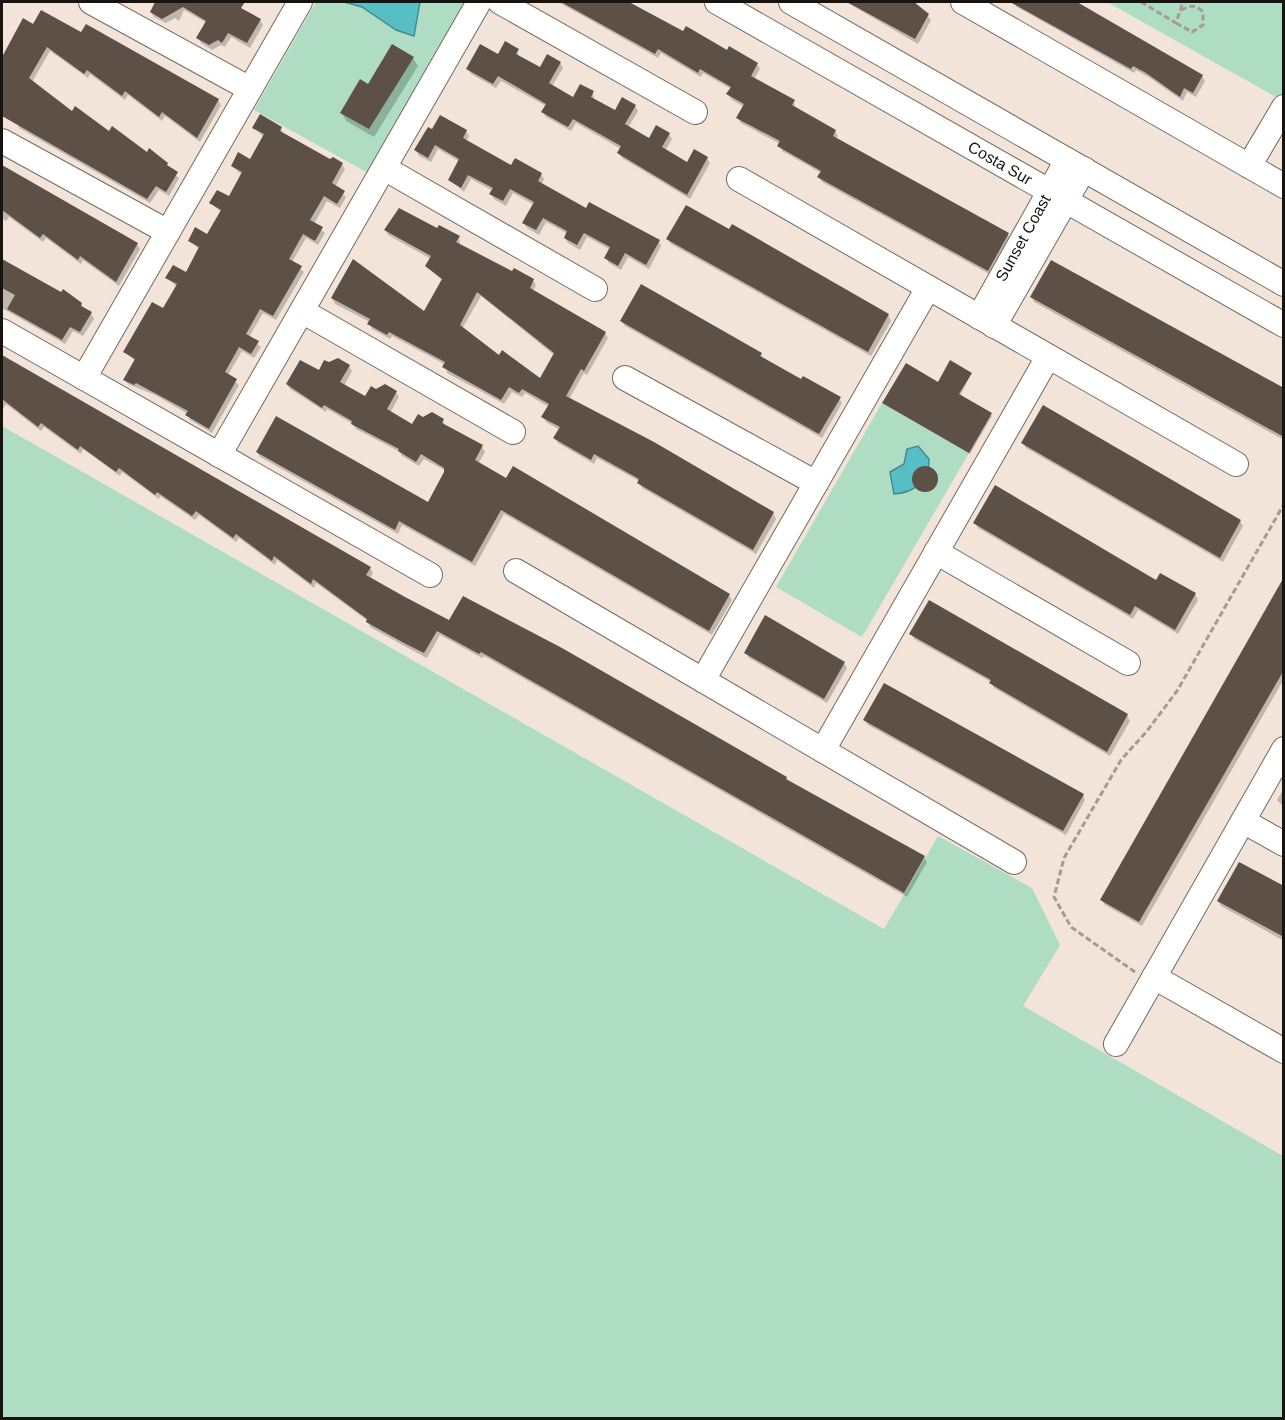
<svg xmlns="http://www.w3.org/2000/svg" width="1285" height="1420" viewBox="0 0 1285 1420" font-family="Arial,sans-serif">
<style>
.green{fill:#aeddc4}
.water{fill:#57bec6;stroke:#448b8f;stroke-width:1.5}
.shadow{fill:#0003;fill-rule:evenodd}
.building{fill:#5d5147;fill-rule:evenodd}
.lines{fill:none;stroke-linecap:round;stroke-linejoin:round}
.minor-casing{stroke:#766a5f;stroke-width:26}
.path{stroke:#a69b92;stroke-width:3;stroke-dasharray:6 3;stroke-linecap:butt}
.minor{stroke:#fff;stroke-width:24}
.labels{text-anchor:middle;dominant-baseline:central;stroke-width:6;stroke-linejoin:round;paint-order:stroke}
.street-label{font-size:16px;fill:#18130f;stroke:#fff}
</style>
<rect width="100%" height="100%" fill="#f2e4d8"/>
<!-- green -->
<g class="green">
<path d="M316,2H464L465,5L370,174L254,110Z"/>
<path d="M1107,2H1283V101Z"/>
<path d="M882,403L969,453L862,637L776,587Z"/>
<path d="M2,426L884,929L938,836L1032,888L1060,945L1023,1006L1283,1156V1418H2Z"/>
</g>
<!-- water -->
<g class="water">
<path d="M344,2H420L414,36L396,30L362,7Z"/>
<path d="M918,446L929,459C930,481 913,493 894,494L890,472L904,464L907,449Z"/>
</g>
<!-- shadow -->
<g class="shadow">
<path d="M157,2H231L260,20L263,25L250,48L231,37L225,47L221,45L212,50L201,43L198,38L207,23L184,10L179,21L175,18L166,23L154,17L151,12Z"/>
<path d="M558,2H627L683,33L757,64L760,69L754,79L794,101L795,109L835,131L838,136L836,139L1008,235L1011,240L991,275L822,182L819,177L821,173L782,151L780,144L741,123L738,118L744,107L731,99L728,94L731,89L703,73L701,77L661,53L658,58Z"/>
<path d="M846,2H910L921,8L931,20L918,44Z"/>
<path d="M1014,2H1073L1202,76L1205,81L1196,97L1187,92L1183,101L1150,78L1136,70L1134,73L1017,7Z"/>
<path d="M24,20L218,100L221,105L200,142L165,116L162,121L128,95L125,100L90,74L88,78L50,51L32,82L73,113L147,154L150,150L179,178L169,196L159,190L150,203L19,128L17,123L20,116L2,106V58Z"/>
<path d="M392,46L413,58L418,66L374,137L346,121L342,113L369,86Z"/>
<path d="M517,50L519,57L540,69L560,63L563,68L552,86L574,99L593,93L594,100L616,112L635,106L638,111L628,128L650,140L669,134L672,139L665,151L688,164L707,158L710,163L690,199L622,158L619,153L621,149L576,123L571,131L546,117L543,112L546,106L501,81L496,88L471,74L468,69Z"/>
<path d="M254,128H281L283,134L330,161L342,164L345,169L335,187L346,197L340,208L327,201L314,224L325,233L318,245L306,238L292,262L304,272L276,320L263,313L249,337L261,347L254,358L242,351L228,375L239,385L212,433L190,420L188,414L155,395L128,384L125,380L135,361L125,352L164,310L177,287L167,278L186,274L200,250L190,241L208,236L221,212L211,203L229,198L242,175L232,166L251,161L264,137Z"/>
<path d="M466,131L469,136L466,142L511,167L515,160L541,174L544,179L541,185L586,210L659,241L661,246L649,269L628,257L621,270L609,263L606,258L611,250L587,237L580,250L568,243L565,238L568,234L546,222L539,235L527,228L524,223L534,205L513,193L506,206L494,199L491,194L493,191L471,179L464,192L450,180L460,162L438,149L431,162L419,156L416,150Z"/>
<path d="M5,169L137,244L140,249L119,286L83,260L81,264L46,238L43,242L9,217L6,221L2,218V174Z"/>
<path d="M386,230H438L459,237L460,245L513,273L533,280L536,285L533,291L605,333L608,338L587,375L584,373L569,399L653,444L773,513L776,519L756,554L642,488L639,481L597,458L594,464L558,443L555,438L560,430L546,422L543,417L549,407L525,393L522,397L512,392L504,404L447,373L446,365L392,336L390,339L372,329L370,322L335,304L332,298L425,313L443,281L427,266L431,259L388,235ZM481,296L554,355L540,380L500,357L462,329Z"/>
<path d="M668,239L888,315L891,321L871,356L671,244Z"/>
<path d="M2,261L62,294L64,291L91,313L94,319L83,336L73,331L65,344L2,308Z"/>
<path d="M1032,297L1284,390V440L1034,302Z"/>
<path d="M622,321L761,354L764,360L839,398L842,403L822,438L625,326Z"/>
<path d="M2,357L370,568L373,573L370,579L449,622L786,778L788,782L924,857L927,862L907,897L484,656L482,658L440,635L427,658L408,648L370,627L368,621L316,583L314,588L277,560L275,565L239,538L236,542L199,515L195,520L160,496L159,499L122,472L120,476L83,449L81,454L44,427L41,431L6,404L3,409Z"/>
<path d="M349,366L352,371L344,386L366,398L376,390L396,392L399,397L390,413L413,426L423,418L443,420L445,426L482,447L485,452L478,464L729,595L732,600L712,635L504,514L475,566L402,525L398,534L260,457L257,452L428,504L446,471L424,459L419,466L402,456L400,452L356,429L353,424L327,409L326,412L290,389L287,384L319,372Z"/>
<path d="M971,374L960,396L992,416L970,454L884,403Z"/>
<path d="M1023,443L1240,521L1243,526L1223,562L1026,448Z"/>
<circle cx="925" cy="480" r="12"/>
<path d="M975,523L1157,582L1161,575L1195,594L1198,600L1178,634L1138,610L1133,619L978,528Z"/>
<path d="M1284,582V679L1142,926L1105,905L1102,900Z"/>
<path d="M929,602L1127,715L1130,721L1110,756L994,688L991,682L914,639L911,634Z"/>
<path d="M746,653L844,663L847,668L827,703L749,658Z"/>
<path d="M865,720L1083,795L1085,800L1066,835L868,725Z"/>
<path d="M1284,788V807L1277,800Z"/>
<path d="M1284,889V941L1221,906L1218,901Z"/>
</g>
<!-- building -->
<g class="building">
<path d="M155,2H245L241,8L261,19L247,43L228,33L222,43L218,40L209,45L196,38L206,21L183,7L162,19L150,12Z"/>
<path d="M561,2H629L683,31L686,26L727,50L729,46L758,63L751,76L795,100L792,105L836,130L833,136L1009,233L988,271L817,177L821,171L777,146L780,141L736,118L744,104L726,94L731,87L700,69L698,73L658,49L655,54Z"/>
<path d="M847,2H914L929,14L915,39Z"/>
<path d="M1010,2H1077L1203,75L1193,93L1184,88L1180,97L1146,73L1133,66L1131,69Z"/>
<path d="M41,10L81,32L86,24L219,99L197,138L162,112L159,117L125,91L122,96L87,70L84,74L47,47L29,78L72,111L75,106L109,131L112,126L147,152L149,148L168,163L167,165L178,172L166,192L156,186L147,199L2,116V57L23,18L33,24Z"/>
<path d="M505,41L519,49L516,54L540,67L547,54L561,62L549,83L573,97L580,84L594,91L591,97L615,110L622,97L636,105L625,124L649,138L656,125L670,133L662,147L687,162L694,149L708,157L687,195L617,153L621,146L573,119L568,127L541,112L546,104L498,76L493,84L466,69L480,44L498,54Z"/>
<path d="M392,44L414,57L369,129L340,113L360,79L368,84Z"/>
<path d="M260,114L282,127L280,131L330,159L333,157L343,163L332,183L345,191L337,204L324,196L310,220L323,227L315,241L303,234L289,259L302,266L273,316L260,309L246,334L259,341L251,354L239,347L225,372L237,379L209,429L185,415L188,411L136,383L134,385L123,380L135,359L123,352L152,302L163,308L177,284L165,278L173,265L186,272L199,247L188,241L195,227L207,234L221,210L209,203L217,190L229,196L242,172L231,166L238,152L250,159L264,134L252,128Z"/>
<path d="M440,115L467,130L463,138L511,165L515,158L542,173L538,181L586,208L589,202L660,240L646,265L625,253L618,266L604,258L610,247L584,233L577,245L564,238L567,231L543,218L536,230L522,223L534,202L510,189L503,201L489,194L493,188L468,175L461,188L448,180L459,159L435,145L428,158L414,150L428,127L432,129Z"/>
<path d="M2,165L138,243L116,282L80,256L78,260L43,234L40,238L2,210Z"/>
<path d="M686,205L729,229L732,224L889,314L868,352L666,239Z"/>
<path d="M399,208L437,228L439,225L460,236L456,242L512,271L514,268L534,279L530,288L606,332L584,371L581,369L566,396L654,442L774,512L753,550L637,483L639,479L594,454L591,460L553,438L560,427L541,417L549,404L522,389L519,393L509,387L501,400L442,367L445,362L389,332L387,335L367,324L370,319L331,298L353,259L424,311L442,279L425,266L431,256L384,230ZM477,292L554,353L540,378L502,350L499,355L460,325Z"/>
<path d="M2,259L61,292L63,289L82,303L81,306L92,312L80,332L70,327L62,340L7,309L15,295L2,288Z"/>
<path d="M1051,260L1284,388V437L1030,297Z"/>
<path d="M641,284L762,353L760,356L801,379L803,376L841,397L819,434L620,321Z"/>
<path d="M2,355L371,567L366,575L405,597L449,620L463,596L562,648L787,777L786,779L925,856L904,893L481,652L479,654L437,631L424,653L404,643L366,622L367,619L313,579L311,584L274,556L272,561L236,534L233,538L196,511L192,516L157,492L155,495L119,468L116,472L80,446L78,450L41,423L38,427L2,399Z"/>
<path d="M338,358L350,365L340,382L365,396L371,386L376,389L385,384L397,391L387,409L412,424L418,414L423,417L432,412L444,419L442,423L483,445L475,460L506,478L513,466L730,594L709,631L501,510L472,562L399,521L395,530L256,452L276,416L428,502L444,472V468L421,454L416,462L398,451L399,449L351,424L352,421L324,405L322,408L286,384L300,360L319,370L324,360L329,362Z"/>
<path d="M950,360L972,373L959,394L992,413L969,453L882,403L906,363L938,382Z"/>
<path d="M1043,405L1241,520L1220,558L1021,443Z"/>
<circle cx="925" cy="479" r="13"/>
<path d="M995,485L1156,580L1160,573L1196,593L1175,630L1135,606L1130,615L973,523Z"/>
<path d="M1284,577V670L1139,922L1100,900Z"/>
<path d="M929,600L1128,714L1107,752L989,683L991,680L909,634Z"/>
<path d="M765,615L845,662L824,699L744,653Z"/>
<path d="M884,683L1084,794L1063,831L863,720Z"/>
<path d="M1239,862L1284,886V937L1217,901Z"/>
</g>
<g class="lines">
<!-- minor casing -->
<g class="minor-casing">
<g id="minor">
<path d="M91,2L250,89"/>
<path d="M500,2L695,112"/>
<path d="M717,2L1284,325"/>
<path d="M791,2L1284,284"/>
<path d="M963,2L1284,186"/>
<path d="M2,141L168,232"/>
<path d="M1249,166L1284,107"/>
<path d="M384,168L595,289"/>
<path d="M739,179L1236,464"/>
<path d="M302,311L513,432"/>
<path d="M979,317L1067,160"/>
<path d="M994,326L1084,169"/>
<path d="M2,331L430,575"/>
<path d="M84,378L300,2"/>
<path d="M625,378L816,483"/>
<path d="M219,455L479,2"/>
<path d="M936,552L1128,663"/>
<path d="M516,571L1014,862"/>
<path d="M703,680L928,288"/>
<path d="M823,750L1048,357"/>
<path d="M1243,821L1284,844"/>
<path d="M1154,977L1284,1051"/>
<path d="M1116,1044L1284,749"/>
</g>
</g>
<!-- path -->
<g class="path">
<path d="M1141,2L1176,23L1183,2"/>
<path d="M1176,23L1192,32L1203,25V12C1196,4 1189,5 1180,11"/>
<path d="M1135,972L1071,927L1054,897L1064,858L1121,760L1147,731L1177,691L1284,504"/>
</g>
<!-- minor -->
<use href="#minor" class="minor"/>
</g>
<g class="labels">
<!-- street labels -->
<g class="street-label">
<text transform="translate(1000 163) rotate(30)">Costa Sur</text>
<text transform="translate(1023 238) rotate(-61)">Sunset Coast</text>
</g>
</g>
<!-- border -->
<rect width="1285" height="1420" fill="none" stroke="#18130f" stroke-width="6"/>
</svg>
